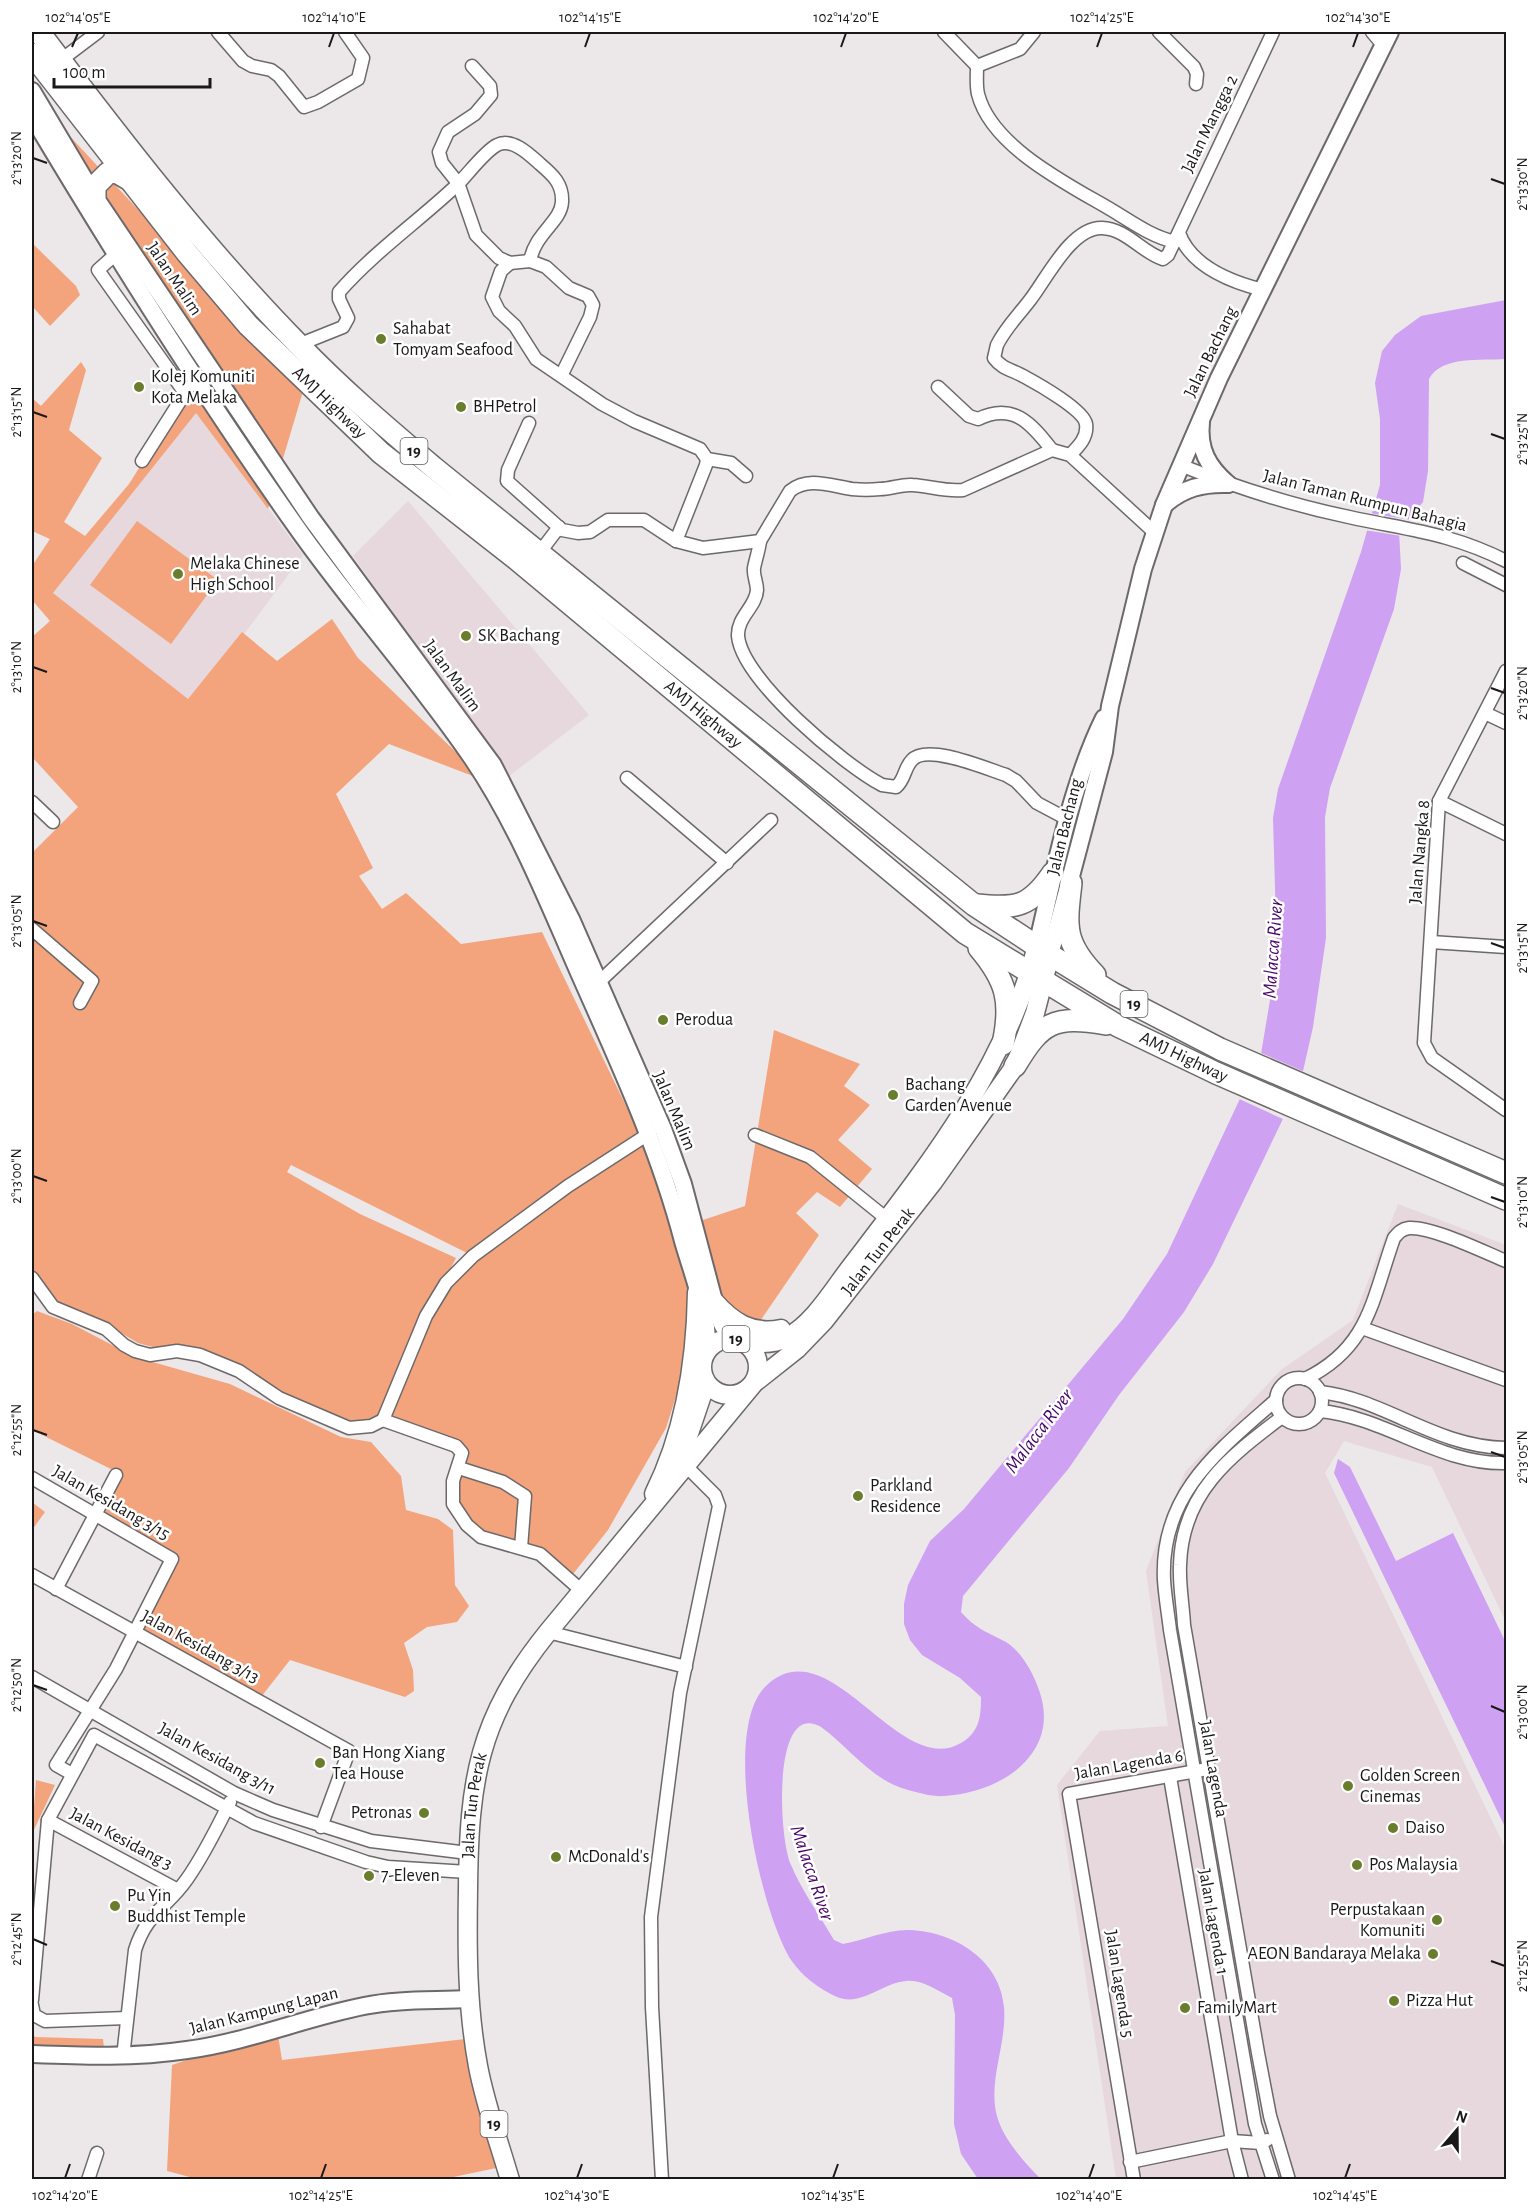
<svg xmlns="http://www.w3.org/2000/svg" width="1538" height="2211" viewBox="0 0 1538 2211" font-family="'Alegreya Sans',sans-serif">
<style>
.built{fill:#e6d8dc}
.green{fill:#f3a47c;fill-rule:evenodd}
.water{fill:#cea1f3}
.pier{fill:#ece7e8}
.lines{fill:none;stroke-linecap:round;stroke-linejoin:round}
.street-casing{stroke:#6d696a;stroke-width:15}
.secondary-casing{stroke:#6d696a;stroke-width:20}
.primary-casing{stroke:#6d696a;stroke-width:21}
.highway-casing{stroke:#6d696a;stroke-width:24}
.street{stroke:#fff;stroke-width:12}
.secondary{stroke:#fff;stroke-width:16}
.primary{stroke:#fff;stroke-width:18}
.highway{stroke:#fff;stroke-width:21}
.ticks{fill:none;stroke:#1a1819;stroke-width:2}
.poi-dot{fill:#6a7d2d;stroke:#fff;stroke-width:2}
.labels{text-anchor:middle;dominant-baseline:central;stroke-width:5;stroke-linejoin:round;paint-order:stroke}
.shield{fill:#fff;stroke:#5f5d5e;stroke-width:1.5}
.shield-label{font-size:16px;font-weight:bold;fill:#1a1819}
.street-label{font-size:18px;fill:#1a1819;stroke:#fff}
.poi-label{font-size:18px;fill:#1a1819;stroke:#fff;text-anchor:start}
.water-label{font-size:20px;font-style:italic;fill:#460268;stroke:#fff}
.neatline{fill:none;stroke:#1a1819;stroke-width:2}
.ticks-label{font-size:15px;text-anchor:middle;fill:#1a1819}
</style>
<rect width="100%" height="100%" fill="#ece7e8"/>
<!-- built -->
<g class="built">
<path d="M196,412L303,555L191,705L53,593Z"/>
<path d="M408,501L589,715L509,776L353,556Z"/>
<path d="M1398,1204L1506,1245V1622L1432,1467L1344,1441L1325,1473L1506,1850V2179H1116L1057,1785L1100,1731L1168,1726L1146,1571L1185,1472L1281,1370L1353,1320Z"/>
</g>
<!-- green -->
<g class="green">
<path d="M38,102L304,388L268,509L196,413L53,593L188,699L242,632L277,661L332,619L358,658L486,781L389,744L336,794L373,868L359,876L382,909L406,893L461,944L542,932L642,1139L694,1223L745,1206L774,1030L860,1064L844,1086L870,1105L838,1140L872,1169L840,1207L817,1192L796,1213L819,1235L754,1330L702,1315L666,1428L608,1530L569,1579L540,1554L467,1525L453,1489L459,1468L456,1446L383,1420L349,1428L239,1371L138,1343L104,1323L47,1301L32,1278V853L78,807L32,757V637L50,621L32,600V566L50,539L32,531V398L41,406L81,362L86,370L69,430L102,458L64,522L85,536L129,484L195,379L209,367ZM291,1165L473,1256L437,1294L456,1258L360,1214L287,1172Z"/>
<path d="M32,243L76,286L80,295L50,326L32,306Z"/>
<path d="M137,521L218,580L171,644L90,585Z"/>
<path d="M37,1311L72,1324L135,1357L230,1384L341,1437L371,1442L401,1476L406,1510L438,1519L453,1530L455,1585L469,1606L457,1622L427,1627L404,1643L413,1670L414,1691L405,1697L290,1660L261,1697L142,1631L175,1559L104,1514L121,1474L32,1430V1315Z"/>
<path d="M32,1502L45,1512L32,1530Z"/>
<path d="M36,1780L55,1785L32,1834Z"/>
<path d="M277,2029L282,2060L474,2038L506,2166L439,2180H201L167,2171L172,2065Z"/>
<path d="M32,2033L35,2037L103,2039L105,2057L32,2054Z"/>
</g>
<!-- water -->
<g class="water">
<path d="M1506,300V359C1481,361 1442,355 1429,379L1428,471L1423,502L1399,531L1401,569L1394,609L1330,788L1325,817L1326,938L1313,1027L1303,1071L1281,1123L1213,1264L1184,1312L1119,1395L1069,1468L963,1596L961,1612C976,1629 987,1632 1006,1642C1022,1652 1033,1673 1039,1690C1062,1754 1000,1793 944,1796C933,1797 919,1793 908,1790C872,1781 849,1747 821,1727C817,1724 808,1722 804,1724C774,1734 780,1841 791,1865C802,1891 820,1916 834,1940L843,1944C865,1940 888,1929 910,1930C955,1932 1000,1960 1004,2007C1007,2043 989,2077 996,2112C1001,2137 1024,2162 1041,2179H978L961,2154L954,2124L955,2015L952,1998C938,1991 922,1979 906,1981C882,1983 861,2007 837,1997C819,1989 802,1976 791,1960C760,1911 720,1730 766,1686C830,1625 898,1780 961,1743C980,1732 981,1716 981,1697L960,1678L922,1655L910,1640L904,1624V1604L908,1585L930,1541L964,1509L1123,1319L1167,1254L1261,1054L1277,958L1273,818L1278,789L1361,552L1380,485V419L1375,383L1382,351L1395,335L1421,316Z"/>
<path d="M1338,1459L1350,1467L1396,1561L1453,1533L1506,1643V1829L1334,1473Z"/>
</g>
<!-- pier -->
<g class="pier">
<path d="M1369,513L1412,520L1402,532V536L1364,530Z"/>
<path d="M1259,1052L1305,1072L1285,1120L1237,1098Z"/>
</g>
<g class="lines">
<!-- street casing -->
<g class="street-casing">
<g id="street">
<path d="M218,32L243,61L252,66L271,70L279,76L304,107L318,102L358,79L363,58L345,32"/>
<path d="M944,32L977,66C977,75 976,86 978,94C991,146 1067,184 1110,209C1132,222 1150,236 1175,242"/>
<path d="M1159,32L1194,67L1197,74L1196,84"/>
<path d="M1372,32L1383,45"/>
<path d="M61,60L98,32"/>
<path d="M472,66L490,86L491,95L475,114L448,132L439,152L442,163L458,183L476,235L499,258L510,263L530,261L546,267L569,288L588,296L593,305L590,317L562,374"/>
<path d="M977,66L1020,49L1034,32"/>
<path d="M1179,233C1191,266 1231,282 1263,290"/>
<path d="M116,254L98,270L185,393"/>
<path d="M510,263L501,271L492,297L499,311L515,326L536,359L602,404L634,421L700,449L707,459L706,465L676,541L703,548L760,541L790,491C808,476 831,486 852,489C861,490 871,490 880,489C891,489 902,484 912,485C930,486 945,492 963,490L1052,450L1070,455L1154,532"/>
<path d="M298,345L343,327L348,318L339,299V292C374,252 420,220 458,184C468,174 485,151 497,145C512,137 530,155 540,164C553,175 563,184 562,202C561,222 535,233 530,261"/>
<path d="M938,387L969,416L978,419C1013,402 1031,423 1052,450"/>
<path d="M529,423L508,470L507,481L562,530L578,533L590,532L608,520H644L676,541"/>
<path d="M1070,455C1079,446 1088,437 1086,424C1084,410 1038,384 1025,377C1013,370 1002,369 994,358L997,345C1006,327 1018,316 1030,300C1046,280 1071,227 1102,228C1127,229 1141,252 1163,259L1168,255L1273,32"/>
<path d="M707,459L731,463L746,476"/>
<path d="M142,461L189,387"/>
<path d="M1180,465C1235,487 1291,505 1349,517C1408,530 1451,533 1506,561"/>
<path d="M760,541C759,550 756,558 754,568C753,576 757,582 757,590C756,607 737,617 738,636C742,680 844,765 882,785L896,787C905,780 904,768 912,760C927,743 987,769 1006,775L1016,781L1037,803L1069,820"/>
<path d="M540,552L559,527"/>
<path d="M1463,563L1506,585"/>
<path d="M1506,671L1439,801L1424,1043L1432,1058L1506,1110"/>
<path d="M1485,713L1506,723"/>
<path d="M627,778L727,863"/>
<path d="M1439,801L1506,834"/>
<path d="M32,802L53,822"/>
<path d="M32,929L92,981L80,1003"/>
<path d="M1431,942L1506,947"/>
<path d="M599,982L771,820"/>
<path d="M755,1135L810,1157L887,1219"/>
<path d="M32,1278L53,1307L106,1329L124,1345L135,1351L150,1355L177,1351L200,1355L239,1371L279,1398L349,1428L371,1426L383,1420L456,1446L462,1453L453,1481V1504L467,1525L481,1537L540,1554L582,1591"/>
<path d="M1362,1328L1506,1380"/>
<circle cx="1299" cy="1401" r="23"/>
<path d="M1305,1379C1369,1348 1372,1300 1394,1238C1399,1232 1402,1229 1409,1228C1431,1226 1484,1252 1506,1261"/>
<path d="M1320,1392C1385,1399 1435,1447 1506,1448"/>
<path d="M1320,1411C1385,1417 1440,1465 1506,1463"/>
<path d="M1282,1417C1229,1457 1182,1493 1180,1565C1179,1585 1183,1605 1184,1625L1258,2053L1270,2116L1289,2180"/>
<path d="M383,1420L426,1316L446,1283L473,1256L568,1186L650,1133"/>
<path d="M459,1468L503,1482L525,1496L521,1548"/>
<path d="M32,1478L172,1559L116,1669L56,1765L72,1774"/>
<path d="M32,1575L349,1751L321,1827"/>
<path d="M56,1589L116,1475"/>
<path d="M548,1632L686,1667"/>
<path d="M32,1677L234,1793L273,1810L371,1841L468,1853"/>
<path d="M1170,1777L1232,2141L1242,2180"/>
<path d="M48,1820L178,1890"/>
<path d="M32,2000L48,1820L94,1735L254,1823L366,1862L388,1867L468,1872"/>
<path d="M32,2005L34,2015L45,2021L127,2018"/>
<path d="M123,2057L135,1950C147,1912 167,1908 187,1879C204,1855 217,1828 230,1802"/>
<path d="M1130,2162L1232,2141L1261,2143L1267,2140"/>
<path d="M88,2180L97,2153"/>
<path d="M662,2180L652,2007L651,1917L680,1693L719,1506L715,1495L686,1466"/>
<path d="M1134,2180L1069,1794L1202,1770"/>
<path d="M1273,2180L1255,2124L1170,1630C1168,1613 1165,1596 1164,1580C1160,1494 1218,1451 1276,1400"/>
</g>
</g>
<!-- secondary casing -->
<g class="secondary-casing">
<g id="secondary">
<path d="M32,91L95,197L311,518L493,765L571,919L663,1129L683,1184L718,1316L723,1326L735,1339"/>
<path d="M32,116C115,255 201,392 295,525C351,605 417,677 472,758C517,824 548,902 580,975C619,1063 659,1149 683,1241C691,1270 713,1325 705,1353"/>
<path d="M1201,422C1198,449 1208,467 1228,484"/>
<path d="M1164,505C1183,488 1203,483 1228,484"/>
<path d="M1037,946C1054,873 1071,785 1104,718"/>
<path d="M1050,955L1104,752L1110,706L1143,569L1164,505L1219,378L1390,32"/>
<path d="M32,2054C84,2056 134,2058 187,2050C247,2042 304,2018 364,2006C397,1999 435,2001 469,1999"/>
</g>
</g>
<!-- primary casing -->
<g class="primary-casing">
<g id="primary">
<path d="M713,1300C732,1322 752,1335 781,1329"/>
<circle cx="730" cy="1367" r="28"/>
<path d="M741,1340C757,1344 772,1345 786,1338C814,1324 834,1288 853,1264C928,1166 1006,1068 1037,946"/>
<path d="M682,1454L702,1395L704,1378"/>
<path d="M654,1494C685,1432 696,1361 697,1292"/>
<path id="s1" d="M510,2180C499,2142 485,2104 478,2066C467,2007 467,1949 468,1889C469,1780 478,1719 548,1632L754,1383L797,1349L824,1321L933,1182L1015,1066L1035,1013L1050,955"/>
</g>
</g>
<!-- highway casing -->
<g class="highway-casing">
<g id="highway">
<path d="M39,32C120,139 204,248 298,344C340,388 387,428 433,467L974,905L1050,955L1112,993L1220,1049L1506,1173"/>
<path id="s2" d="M32,54L187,253L248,325L381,453L515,558L965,933L1118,1026L1216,1073L1506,1199"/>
<path d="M95,197V186L108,173L116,172L130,180"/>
<path d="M1071,883C1066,926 1063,942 1095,975"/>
<path d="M977,905C1017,909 1030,907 1053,873"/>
<path d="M979,948C1007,981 1012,1002 1003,1044"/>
<path d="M1015,1066C1041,1022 1054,1015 1106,1024"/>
</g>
</g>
<!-- street -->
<use href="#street" class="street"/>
<!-- secondary -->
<use href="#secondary" class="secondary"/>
<!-- primary -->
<use href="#primary" class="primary"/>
<!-- highway -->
<use href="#highway" class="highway"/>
</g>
<!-- ticks -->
<path class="ticks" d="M72,47L78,33M329,47L334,33M585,47L590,33M841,47L846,33M1097,47L1102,33M1353,47L1358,33M33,158L47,163M1491,179L1505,184M33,412L47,417M1491,434L1505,439M33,667L47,672M1491,688L1505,693M33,921L47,926M1491,943L1505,948M33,1176L47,1181M1491,1197L1505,1202M33,1430L47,1435M1491,1452L1505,1457M33,1685L47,1690M1491,1706L1505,1712M33,1939L47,1945M1491,1961L1505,1966M65,2178L70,2164M321,2178L326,2164M577,2178L582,2164M833,2178L838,2164M1089,2178L1094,2164M1345,2178L1350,2164"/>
<!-- markers -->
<g class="poi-dot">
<circle cx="381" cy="339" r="6"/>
<circle cx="139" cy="387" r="6"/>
<circle cx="461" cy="407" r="6"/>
<circle cx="178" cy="574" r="6"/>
<circle cx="466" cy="636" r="6"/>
<circle cx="663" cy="1020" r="6"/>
<circle cx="893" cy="1095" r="6"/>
<circle cx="858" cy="1496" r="6"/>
<circle cx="320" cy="1763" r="6"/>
<circle cx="1348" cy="1786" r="6"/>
<circle cx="424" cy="1813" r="6"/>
<circle cx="1393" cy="1828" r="6"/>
<circle cx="556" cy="1857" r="6"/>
<circle cx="1357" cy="1865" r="6"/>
<circle cx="369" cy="1876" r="6"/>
<circle cx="115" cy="1906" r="6"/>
<circle cx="1437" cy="1920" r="6"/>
<circle cx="1433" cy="1954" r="6"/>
<circle cx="1394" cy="2001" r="6"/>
<circle cx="1185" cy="2008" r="6"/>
</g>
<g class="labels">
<!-- shield labels -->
<g class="shield">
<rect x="400.5" y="438" width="27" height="26" rx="4.5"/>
<rect x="1120.5" y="991" width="27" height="26" rx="4.5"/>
<rect x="722.5" y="1326" width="27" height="26" rx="4.5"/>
<rect x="480.5" y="2111" width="27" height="26" rx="4.5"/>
</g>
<g class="shield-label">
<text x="414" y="451">19</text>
<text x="1134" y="1004">19</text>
<text x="736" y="1339">19</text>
<text x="494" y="2124">19</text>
</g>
<!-- street labels -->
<g class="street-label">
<text transform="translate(1210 124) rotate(-64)">Jalan Mangga 2</text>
<text transform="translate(174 279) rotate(56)">Jalan Malim</text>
<text transform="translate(1211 352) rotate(-64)">Jalan Bachang</text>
<text stroke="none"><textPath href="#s2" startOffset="459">AMJ Highway</textPath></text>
<text transform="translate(1365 501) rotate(14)">Jalan Taman Rumpun Bahagia</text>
<text transform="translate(452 676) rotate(54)">Jalan Malim</text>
<text stroke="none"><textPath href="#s2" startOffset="946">AMJ Highway</textPath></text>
<text transform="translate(1065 827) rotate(-76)">Jalan Bachang</text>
<text transform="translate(1420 852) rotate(-85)">Jalan Nangka 8</text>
<text stroke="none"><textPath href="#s2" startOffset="1539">AMJ Highway</textPath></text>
<text transform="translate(674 1111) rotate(67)">Jalan Malim</text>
<text stroke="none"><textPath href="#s1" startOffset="1077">Jalan Tun Perak</textPath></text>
<text transform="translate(111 1503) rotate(30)">Jalan Kesidang 3/15</text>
<text transform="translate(200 1647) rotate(29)">Jalan Kesidang 3/13</text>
<text transform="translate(217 1759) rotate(29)">Jalan Kesidang 3/11</text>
<text transform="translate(1129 1765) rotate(-10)">Jalan Lagenda 6</text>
<text transform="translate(1213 1769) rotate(80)">Jalan Lagenda</text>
<text stroke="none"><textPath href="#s1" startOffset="380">Jalan Tun Perak</textPath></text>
<text transform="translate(121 1839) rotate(28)">Jalan Kesidang 3</text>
<text transform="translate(1213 1922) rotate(80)">Jalan Lagenda 1</text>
<text transform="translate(1119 1984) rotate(81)">Jalan Lagenda 5</text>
<text transform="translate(264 2011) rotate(-14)">Jalan Kampung Lapan</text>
</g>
<!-- poi labels -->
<g class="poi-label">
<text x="393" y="329">Sahabat<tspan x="393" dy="21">Tomyam Seafood</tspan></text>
<text x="151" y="377">Kolej Komuniti<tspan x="151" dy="21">Kota Melaka</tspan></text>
<text x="473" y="407">BHPetrol</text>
<text x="190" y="564">Melaka Chinese<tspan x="190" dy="21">High School</tspan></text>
<text x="478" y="636">SK Bachang</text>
<text x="675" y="1020">Perodua</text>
<text x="905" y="1085">Bachang<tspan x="905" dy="21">Garden Avenue</tspan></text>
<text x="870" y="1486">Parkland<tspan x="870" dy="21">Residence</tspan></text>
<text x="332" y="1753">Ban Hong Xiang<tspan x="332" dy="21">Tea House</tspan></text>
<text x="1360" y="1776">Golden Screen<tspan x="1360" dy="21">Cinemas</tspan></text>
<text x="412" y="1813" text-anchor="end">Petronas</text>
<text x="1405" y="1828">Daiso</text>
<text x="568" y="1857">McDonald's</text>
<text x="1369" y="1865">Pos Malaysia</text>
<text x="381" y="1876">7-Eleven</text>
<text x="127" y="1896">Pu Yin<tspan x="127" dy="21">Buddhist Temple</tspan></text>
<text x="1425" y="1910" text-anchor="end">Perpustakaan<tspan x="1425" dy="21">Komuniti</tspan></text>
<text x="1421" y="1954" text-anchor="end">AEON Bandaraya Melaka</text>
<text x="1406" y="2001">Pizza Hut</text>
<text x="1197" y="2008">FamilyMart</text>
</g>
<!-- water labels -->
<g class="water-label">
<text transform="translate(1273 949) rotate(-86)">Malacca River</text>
<text transform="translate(1039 1431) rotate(-53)">Malacca River</text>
<text transform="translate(812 1873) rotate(71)">Malacca River</text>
</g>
</g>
<!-- border -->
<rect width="1538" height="2211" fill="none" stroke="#ffffff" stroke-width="66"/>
<!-- north arrow -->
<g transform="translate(1457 2130) rotate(20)" stroke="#ffffff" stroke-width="4.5" paint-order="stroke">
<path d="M0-4.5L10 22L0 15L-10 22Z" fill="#1a1819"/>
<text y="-9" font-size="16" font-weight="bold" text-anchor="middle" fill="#1a1819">N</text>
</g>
<!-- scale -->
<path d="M54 78v9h156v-9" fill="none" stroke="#1a1819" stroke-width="3"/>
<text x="63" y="78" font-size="18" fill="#1a1819" stroke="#ffffff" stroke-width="4.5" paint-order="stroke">100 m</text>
<rect x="33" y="33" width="1472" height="2145" class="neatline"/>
<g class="ticks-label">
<text x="78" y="22">102°14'05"E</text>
<text x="334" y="22">102°14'10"E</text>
<text x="590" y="22">102°14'15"E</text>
<text x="846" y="22">102°14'20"E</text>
<text x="1102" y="22">102°14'25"E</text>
<text x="1358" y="22">102°14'30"E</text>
<text transform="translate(16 158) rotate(-90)" y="5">2°13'20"N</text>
<text transform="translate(1522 184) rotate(-90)" y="5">2°13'30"N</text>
<text transform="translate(16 412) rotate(-90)" y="5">2°13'15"N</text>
<text transform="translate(1522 439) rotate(-90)" y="5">2°13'25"N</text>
<text transform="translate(16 667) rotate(-90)" y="5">2°13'10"N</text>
<text transform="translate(1522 693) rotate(-90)" y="5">2°13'20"N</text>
<text transform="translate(16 921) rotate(-90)" y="5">2°13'05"N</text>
<text transform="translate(1522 948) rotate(-90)" y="5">2°13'15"N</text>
<text transform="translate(16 1176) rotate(-90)" y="5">2°13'00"N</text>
<text transform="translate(1522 1202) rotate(-90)" y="5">2°13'10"N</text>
<text transform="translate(16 1430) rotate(-90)" y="5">2°12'55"N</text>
<text transform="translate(1522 1457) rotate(-90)" y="5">2°13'05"N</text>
<text transform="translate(16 1685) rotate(-90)" y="5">2°12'50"N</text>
<text transform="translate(1522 1712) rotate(-90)" y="5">2°13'00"N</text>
<text transform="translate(16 1939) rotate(-90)" y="5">2°12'45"N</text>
<text transform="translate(1522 1966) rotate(-90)" y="5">2°12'55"N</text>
<text x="65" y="2200">102°14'20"E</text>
<text x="321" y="2200">102°14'25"E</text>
<text x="577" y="2200">102°14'30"E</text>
<text x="833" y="2200">102°14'35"E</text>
<text x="1089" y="2200">102°14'40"E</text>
<text x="1345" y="2200">102°14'45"E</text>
</g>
</svg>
